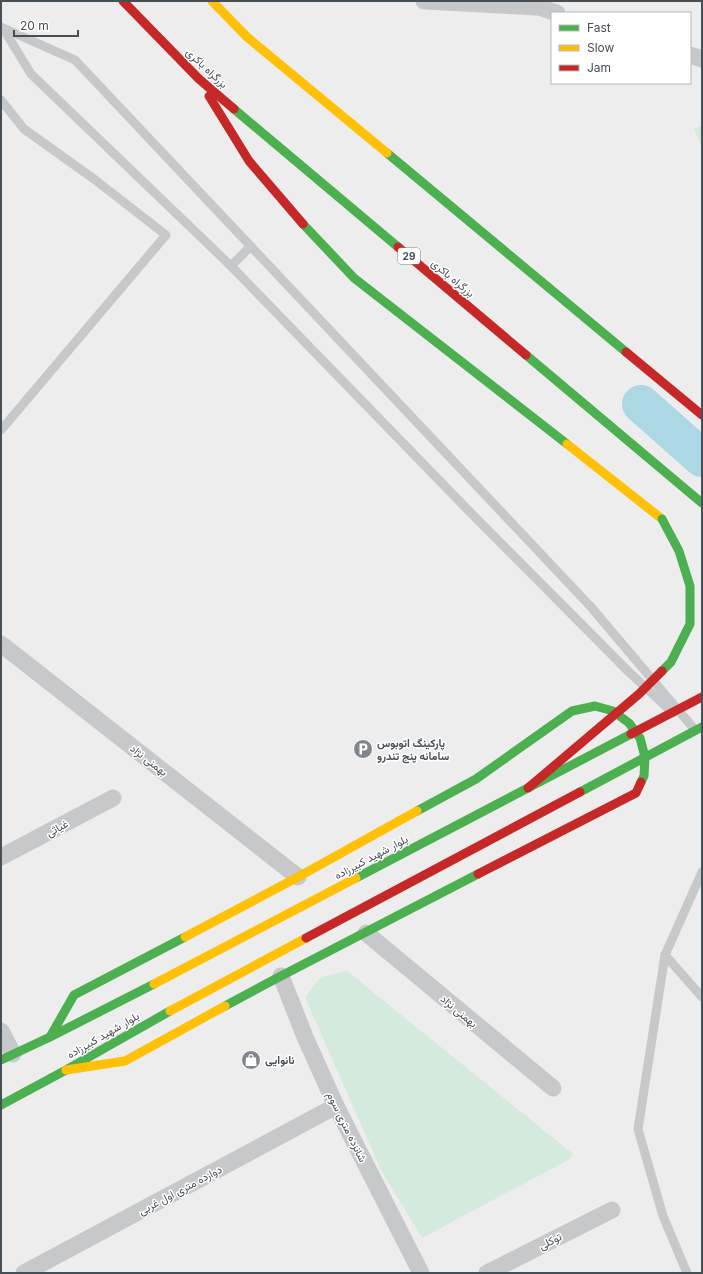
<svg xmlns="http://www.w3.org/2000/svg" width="703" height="1274" viewBox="0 0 703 1274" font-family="Inter,Vazirmatn,sans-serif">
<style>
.green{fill:#d3eadc}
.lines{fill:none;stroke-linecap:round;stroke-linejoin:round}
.river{stroke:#acd7e4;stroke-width:38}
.lane{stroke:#c7c8ca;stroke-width:9}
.street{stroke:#c7c8ca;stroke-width:17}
.fast{stroke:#4caf50;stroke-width:9}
.slow{stroke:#ffc107;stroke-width:9}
.jam{stroke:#c62828;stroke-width:9}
.fast-bridge{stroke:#4caf50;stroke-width:9}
.slow-bridge{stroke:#ffc107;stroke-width:9}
.jam-bridge{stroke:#c62828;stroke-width:9}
.labels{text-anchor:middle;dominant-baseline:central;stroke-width:3;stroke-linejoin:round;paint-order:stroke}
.shield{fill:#fff;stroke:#7e8389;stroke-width:1}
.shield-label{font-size:10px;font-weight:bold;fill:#464e56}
.street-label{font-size:11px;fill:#464e56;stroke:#fff}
.poi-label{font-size:11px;font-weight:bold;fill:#464e56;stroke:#fff;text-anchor:start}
</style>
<rect width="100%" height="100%" fill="#ededed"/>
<!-- green -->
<g class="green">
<path d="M702,125V147L694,129Z"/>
<path d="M347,971L573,1154L570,1159L422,1238L381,1170L305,997L321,977Z"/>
</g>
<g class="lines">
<!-- river -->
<path class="river" d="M641,404L702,458"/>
<!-- lane -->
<g class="lane">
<path d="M1,27L75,60L591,607L695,730"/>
<path d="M3,28L31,74L231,266L251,246"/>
<path d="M1,100L24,129L94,179L166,235L1,430"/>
<path d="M231,266L465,507L629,672L673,713"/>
<path d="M702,872L665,955L702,997"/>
<path d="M665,955L638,1129L663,1216L687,1273"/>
</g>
<!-- street -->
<g class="street">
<path d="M424,1L538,7L557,13"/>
<path d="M690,55L702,59"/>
<path d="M1,644L298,877"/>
<path d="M1,857L113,798"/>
<path d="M366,933L553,1088"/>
<path d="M281,976L305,1037L336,1106L421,1273"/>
<path d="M1,1031L13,1054"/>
<path d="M24,1273L336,1106"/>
<path d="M487,1273L612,1210"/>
</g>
<!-- fast -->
<g class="fast">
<path d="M234,109L398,247"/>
<path d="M387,153L626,352"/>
<path d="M303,224L354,278L567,444"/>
<path d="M526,355L702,503"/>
<path d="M417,811L476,779L572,711L595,706L613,711L629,723L640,738L645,757L644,776L641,782"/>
<path d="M225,1006L281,976L478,874"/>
<path d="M50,1037L74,995L185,937"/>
<path d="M1,1060L50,1037L154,984"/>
<path d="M1,1105L66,1070L170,1011"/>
</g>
<!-- slow -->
<g class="slow">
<path d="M212,1L247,37L387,153"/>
<path d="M567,444L662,519"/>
<path d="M185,937L298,877L417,811"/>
<path d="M66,1070L125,1061L225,1006"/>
</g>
<!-- jam -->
<g class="jam">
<path d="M123,1L199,79L234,109"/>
<path d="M209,96L249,161L303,224"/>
<path d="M398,247L526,355"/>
<path d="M626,352L702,415"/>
<path d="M478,874L636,793L641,782"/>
</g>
<!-- fast-bridge -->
<g class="fast-bridge">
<path d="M662,671L671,662L690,624V586L679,551L662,519"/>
<path d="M580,792L702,727"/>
<path d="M356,878L631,734"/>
</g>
<!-- slow-bridge -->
<g class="slow-bridge">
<path d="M154,984L356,878"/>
<path d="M170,1011L306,938"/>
</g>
<!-- jam-bridge -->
<g class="jam-bridge">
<path d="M631,734L702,697"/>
<path d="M528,788L639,694L662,671"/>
<path d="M306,938L580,792"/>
</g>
</g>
<!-- icons -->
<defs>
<g id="parking-disc" transform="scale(1)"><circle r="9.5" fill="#80868b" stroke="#fff"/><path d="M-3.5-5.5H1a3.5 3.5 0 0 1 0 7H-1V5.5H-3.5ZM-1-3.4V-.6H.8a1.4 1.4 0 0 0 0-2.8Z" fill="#fff"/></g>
<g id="shop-disc" transform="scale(1)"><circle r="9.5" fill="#80868b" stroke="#fff"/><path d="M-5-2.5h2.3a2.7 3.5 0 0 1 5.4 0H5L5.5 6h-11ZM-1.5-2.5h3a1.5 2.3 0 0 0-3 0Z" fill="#fff"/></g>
</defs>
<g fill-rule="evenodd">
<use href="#parking-disc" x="363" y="749"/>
<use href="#shop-disc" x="251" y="1060"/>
</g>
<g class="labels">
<!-- shield labels -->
<rect class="shield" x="398" y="248" width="22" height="16" rx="3"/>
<g class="shield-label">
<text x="409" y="256">29</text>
</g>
<!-- street labels -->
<g class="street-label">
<text transform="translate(207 68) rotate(43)">بزرگراه باکری</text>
<text transform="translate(453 278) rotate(40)">بزرگراه باکری</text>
<text transform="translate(149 760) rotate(38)">بهمنی نژاد</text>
<text transform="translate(57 828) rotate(-28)">غیاثی</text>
<text transform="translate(371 857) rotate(-28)">بلوار شهید کبیرزاده</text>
<text transform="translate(459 1011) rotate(40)">بهمنی نژاد</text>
<text transform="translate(103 1035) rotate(-30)">بلوار شهید کبیرزاده</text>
<text transform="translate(347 1127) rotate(64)">شانزده متری سوم</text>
<text transform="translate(180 1190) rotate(-28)">دوازده متری اول غربی</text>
<text transform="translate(550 1241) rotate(-27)">توکلی</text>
</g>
<!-- poi labels -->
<g class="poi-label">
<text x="377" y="743">پارکینگ اتوبوس<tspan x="377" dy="13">سامانه پنج تندرو</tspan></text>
<text x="265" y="1060">نانوایی</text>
</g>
</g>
<!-- border -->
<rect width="703" height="1274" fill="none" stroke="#464e56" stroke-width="4"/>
<!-- legend -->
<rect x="551" y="12" width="140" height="72" fill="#ffffff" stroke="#b5b8bb"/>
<rect x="559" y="25" width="20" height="6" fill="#4caf50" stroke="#b5b8bb"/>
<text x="587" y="32" font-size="12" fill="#464e56">Fast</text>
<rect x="559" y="45" width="20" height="6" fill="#ffc107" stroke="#b5b8bb"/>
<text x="587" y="52" font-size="12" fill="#464e56">Slow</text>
<rect x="559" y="65" width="20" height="6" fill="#c62828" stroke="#b5b8bb"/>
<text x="587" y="72" font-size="12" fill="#464e56">Jam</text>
<!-- scale -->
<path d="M14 30v6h64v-6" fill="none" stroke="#464e56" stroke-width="2"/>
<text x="20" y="30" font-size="12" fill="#464e56" stroke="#ffffff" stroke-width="3" paint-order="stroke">20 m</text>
</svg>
